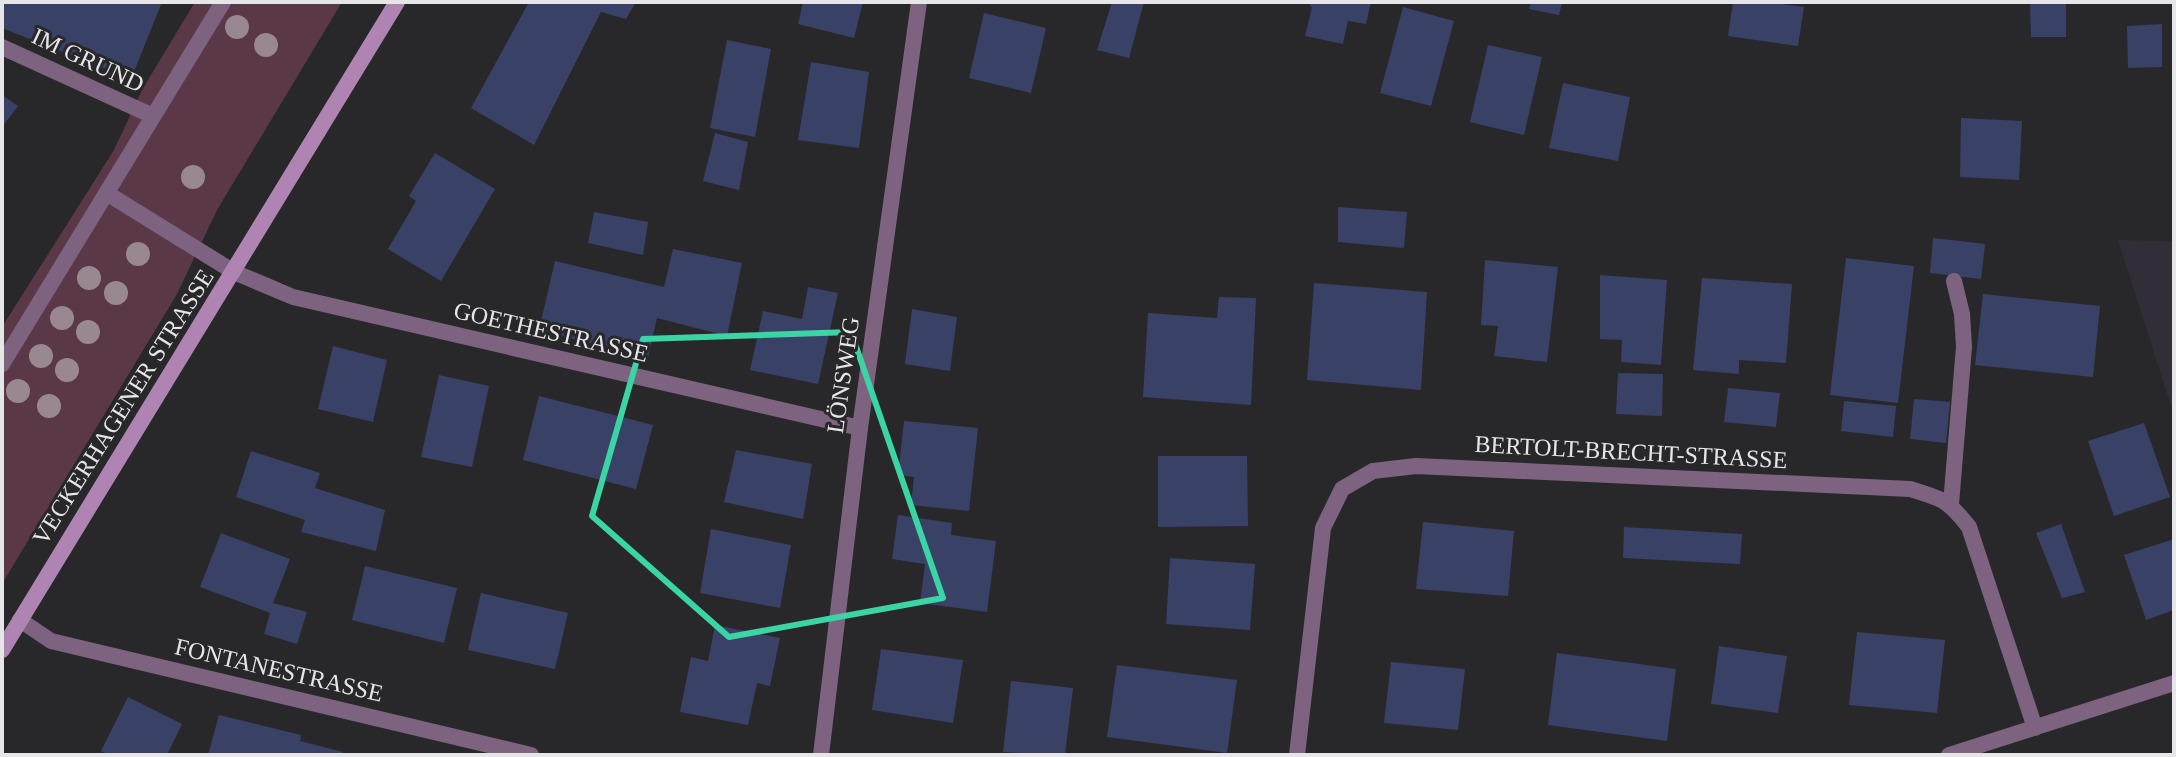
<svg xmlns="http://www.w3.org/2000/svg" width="2176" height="757" viewBox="0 0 2176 757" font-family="Georgia,serif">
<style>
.built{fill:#312e37}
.green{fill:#5b3848}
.building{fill:#394266}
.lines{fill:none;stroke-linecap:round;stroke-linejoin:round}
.lane{stroke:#7e6380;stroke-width:16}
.street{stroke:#7e6380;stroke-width:16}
.secondary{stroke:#af84b2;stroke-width:16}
.tree{fill:#998891}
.marked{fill:none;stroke:#3ad4a5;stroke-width:6;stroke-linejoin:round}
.labels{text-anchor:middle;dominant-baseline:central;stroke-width:6;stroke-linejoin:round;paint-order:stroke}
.street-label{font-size:24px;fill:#e6e5e8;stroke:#28272a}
</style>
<rect width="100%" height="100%" fill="#28272a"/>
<!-- built -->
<path class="built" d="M2118,240L2174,241V415Z"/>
<!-- green -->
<path class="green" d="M195,2H342L217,210L177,294L2,584V327L114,150L142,90Z"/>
<!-- building -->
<g class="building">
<path d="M2,2H162L131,79L2,28Z"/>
<path d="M529,2H636L626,19L601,12L534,145L471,108Z"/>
<path d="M803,2H863L854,38L798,24Z"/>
<path d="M1112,2H1144L1129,58L1097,50Z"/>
<path d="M1311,2H1371L1366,24L1348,21L1343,44L1305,36L1312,7L1310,6Z"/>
<path d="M1531,2H1562L1559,15L1529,9Z"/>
<path d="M1733,2H1767L1804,7L1798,46L1728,36Z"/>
<path d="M2030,2H2066V37H2031Z"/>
<path d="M1403,7L1454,21L1431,106L1380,93Z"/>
<path d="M984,13L1046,28L1031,93L969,78Z"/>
<path d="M2162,24V67L2128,68L2127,26Z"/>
<path d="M727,40L771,49L755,137L710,128Z"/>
<path d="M1488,45L1542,57L1524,135L1470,122Z"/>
<path d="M811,62L869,72L859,148L798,140Z"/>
<path d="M1563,83L1630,97L1618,161L1549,148Z"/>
<path d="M2,95L18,106L2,127Z"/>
<path d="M1961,118L2022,121L2019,180L1960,177Z"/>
<path d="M715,133L748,142L739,190L703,181Z"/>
<path d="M435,153L495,189L441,281L388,249L416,201L409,196Z"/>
<path d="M1338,207L1407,212L1404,248L1338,242Z"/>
<path d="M594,212L648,222L643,255L588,243Z"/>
<path d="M1933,238L1985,244L1981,279L1930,273Z"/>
<path d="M673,249L742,263L727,336L657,318L648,358L539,330L555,261L664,287Z"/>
<path d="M1846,258L1914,266L1898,403L1830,395Z"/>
<path d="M1485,260L1558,267L1547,362L1494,356L1498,326L1481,325Z"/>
<path d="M1600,275L1667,280L1661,365L1621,362L1622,340L1600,339Z"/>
<path d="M1702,278L1792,284L1786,363L1739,360V374L1693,370Z"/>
<path d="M1314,283L1427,292L1421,390L1307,380Z"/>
<path d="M808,287L838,293L818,384L750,370L763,311L802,319Z"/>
<path d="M1983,294L2100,306L2093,377L1975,365Z"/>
<path d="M1219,297L1256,298L1251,405L1143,397L1148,313L1217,318Z"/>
<path d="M912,309L957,317L950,371L905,364Z"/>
<path d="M333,346L387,360L373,422L318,409Z"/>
<path d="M1618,373L1663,374L1662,416L1616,414Z"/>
<path d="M439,375L489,386L472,467L421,457Z"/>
<path d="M1728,388L1780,393L1776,427L1724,422Z"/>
<path d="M539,396L653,425L636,489L523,460Z"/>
<path d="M1914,399L1950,402L1946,443L1910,439Z"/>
<path d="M1844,401L1896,406L1893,437L1841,431Z"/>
<path d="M904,421L978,428L969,511L911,505L914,477L898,475Z"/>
<path d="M2144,423L2170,497L2114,516L2088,441Z"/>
<path d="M736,450L812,464L803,519L724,502Z"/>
<path d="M251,451L320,473L315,488L385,510L376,551L301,532L305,520L236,497Z"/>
<path d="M1158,456H1247L1248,526L1158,527Z"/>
<path d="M898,515L952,523L951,535L996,541L987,612L920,603L925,564L892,559Z"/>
<path d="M1423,522L1514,531L1508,596L1416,589Z"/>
<path d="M2061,524L2085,592L2062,598L2036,533Z"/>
<path d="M1624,527L1742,534L1740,564L1623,558Z"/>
<path d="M711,529L791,545L780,608L700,593Z"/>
<path d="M221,533L290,559L273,603L307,612L297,644L264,634L270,613L200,587Z"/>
<path d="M2174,539V610L2146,620L2124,555Z"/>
<path d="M1170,558L1255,564L1250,630L1166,624Z"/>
<path d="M365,566L457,588L444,643L352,620Z"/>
<path d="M481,593L568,613L555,669L468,650Z"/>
<path d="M715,625L780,638L770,686L757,683L748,725L680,712L691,657L708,661Z"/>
<path d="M1857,632L1945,640L1937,713L1849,705Z"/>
<path d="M1719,646L1787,656L1778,713L1711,704Z"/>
<path d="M881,649L963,660L953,723L872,710Z"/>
<path d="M1557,653L1676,669L1667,741L1548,725Z"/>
<path d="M1391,662L1465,669L1458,730L1384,723Z"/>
<path d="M1117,665L1237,680L1227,753L1107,737Z"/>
<path d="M1011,681L1073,688L1065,755L1003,752Z"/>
<path d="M128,697L182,724L167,755H109L101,751Z"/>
<path d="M219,715L301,735L300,741L343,752L342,755H208Z"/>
</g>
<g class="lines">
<!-- lane -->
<g class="lane">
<path d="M885,247L919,2"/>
<path d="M1951,504L1964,347L1962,314L1954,281"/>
</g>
<!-- street -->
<g class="street">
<path d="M2,47L153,116"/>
<path d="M108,194L234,272L293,297L860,428"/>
<path d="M2,364L223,2"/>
<path d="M20,620L51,641L531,755"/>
<path d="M821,755L860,428L885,247"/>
<path d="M1297,755L1323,528L1342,489L1373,471L1416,466L1910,489C1943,499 1948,500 1969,527L2035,728"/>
<path d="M1949,755L2174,683"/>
</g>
<!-- secondary -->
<path class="secondary" d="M2,650L397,2"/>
</g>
<!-- trees -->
<g class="tree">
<circle cx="237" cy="27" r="12"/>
<circle cx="266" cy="45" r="12"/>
<circle cx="193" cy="177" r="12"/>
<circle cx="138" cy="254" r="12"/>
<circle cx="89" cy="278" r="12"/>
<circle cx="116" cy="293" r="12"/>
<circle cx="62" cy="318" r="12"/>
<circle cx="88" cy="332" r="12"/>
<circle cx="41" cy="356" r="12"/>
<circle cx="67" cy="370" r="12"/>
<circle cx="18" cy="391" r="12"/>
<circle cx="49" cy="406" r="12"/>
</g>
<!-- marked area -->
<path class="marked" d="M851,332L943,598L729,637L592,516L643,339Z"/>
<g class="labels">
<!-- street labels -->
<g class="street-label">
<text transform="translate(88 60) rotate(25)">IM GRUND</text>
<text transform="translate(551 332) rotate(13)">GOETHESTRASSE</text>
<text transform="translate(843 375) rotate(-82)">LÖNSWEG</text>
<text transform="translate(123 407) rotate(-58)">VECKERHAGENER STRASSE</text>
<text transform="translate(1631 452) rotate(3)">BERTOLT-BRECHT-STRASSE</text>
<text transform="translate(279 670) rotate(13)">FONTANESTRASSE</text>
</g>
</g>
<!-- border -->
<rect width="2176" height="757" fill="none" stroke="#e6e5e8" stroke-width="8"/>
</svg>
